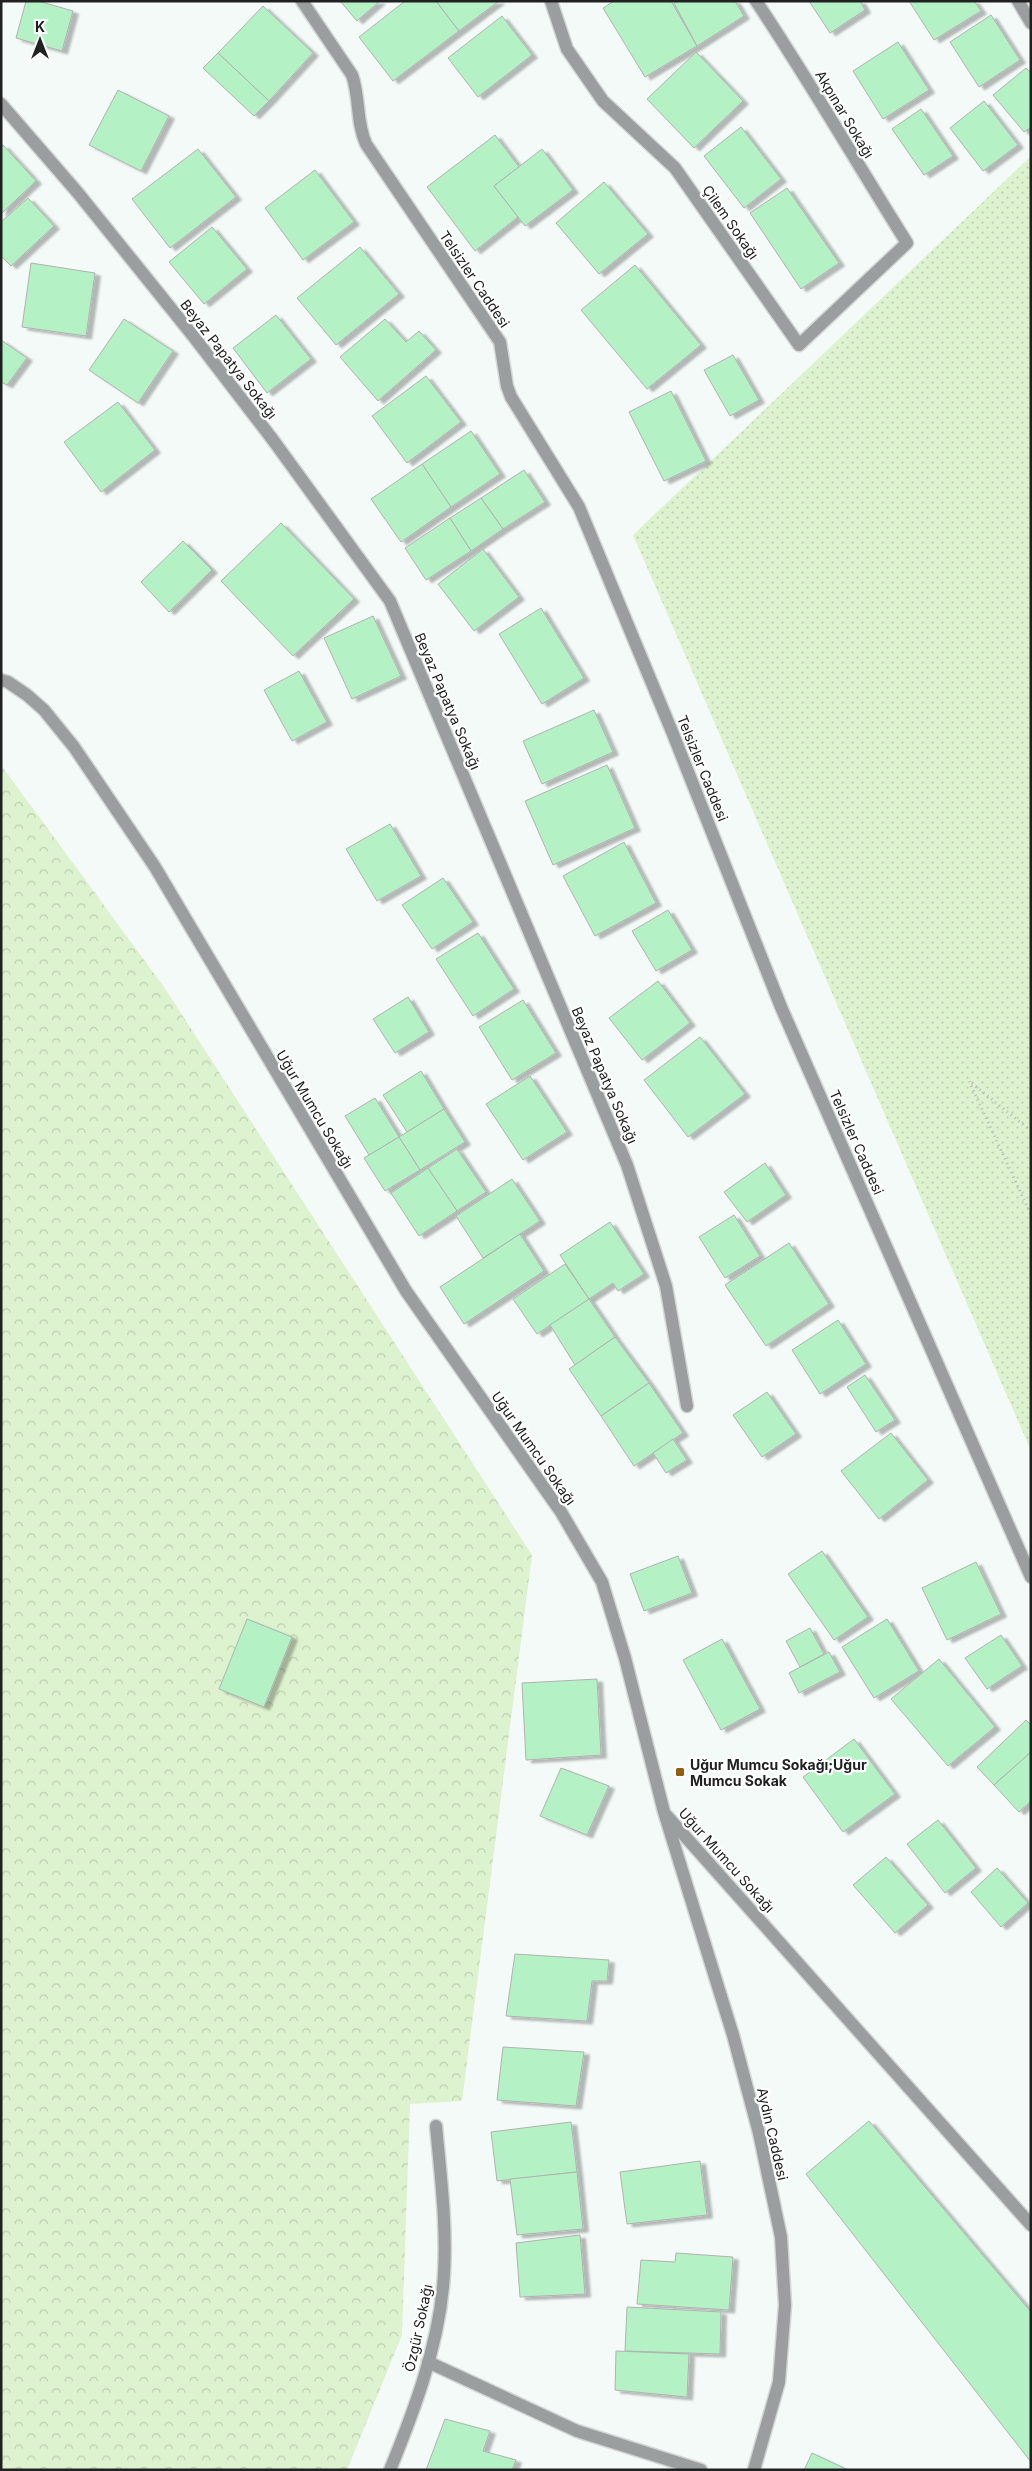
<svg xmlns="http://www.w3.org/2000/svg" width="1032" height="2471" viewBox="0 0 1032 2471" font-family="Inter,sans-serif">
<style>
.grass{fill:url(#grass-dots)}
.forest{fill:url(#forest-crowns)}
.building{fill:#b4f2c5;stroke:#aeb3af;filter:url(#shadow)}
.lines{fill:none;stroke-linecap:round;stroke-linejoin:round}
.minor-casing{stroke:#d2d7d6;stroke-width:15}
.tertiary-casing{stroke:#d2d7d6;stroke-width:15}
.path{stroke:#b4b9b7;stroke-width:3;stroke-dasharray:1 4;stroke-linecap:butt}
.minor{stroke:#9b9e9e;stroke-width:12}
.tertiary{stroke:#9b9e9e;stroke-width:12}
.poi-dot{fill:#925f10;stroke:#fff;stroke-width:2}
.labels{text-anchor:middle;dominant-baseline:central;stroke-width:4.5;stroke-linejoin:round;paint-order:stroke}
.street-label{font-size:14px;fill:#202221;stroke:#fff}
.poi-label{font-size:14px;font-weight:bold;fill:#202221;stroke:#fff;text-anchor:start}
</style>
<defs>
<pattern id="grass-dots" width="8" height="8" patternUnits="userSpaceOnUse" patternTransform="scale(1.25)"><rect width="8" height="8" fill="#ddf2ce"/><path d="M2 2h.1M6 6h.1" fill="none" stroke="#bdcfb1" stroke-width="1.8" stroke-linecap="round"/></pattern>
<pattern id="forest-crowns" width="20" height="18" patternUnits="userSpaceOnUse" patternTransform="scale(1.25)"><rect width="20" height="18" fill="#ddf2ce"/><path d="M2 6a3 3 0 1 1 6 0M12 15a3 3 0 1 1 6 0" fill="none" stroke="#bdcfb1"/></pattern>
<filter id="shadow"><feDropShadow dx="5.5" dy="3" stdDeviation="1" flood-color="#0004"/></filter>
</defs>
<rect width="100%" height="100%" fill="#f4faf8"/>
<!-- grass -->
<path class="grass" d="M1031,156V1451L633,535Z"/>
<!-- forest -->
<path class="forest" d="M1,765L164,987L532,1555L462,2101L410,2104L402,2335L347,2470H1Z"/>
<!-- building -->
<g class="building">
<path d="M26,1H38L73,11L62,51L16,38Z"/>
<path d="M340,1H380L357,21Z"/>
<path d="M405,1H436L459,31L393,81L359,37Z"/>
<path d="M436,1H499L459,31Z"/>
<path d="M614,1H671L697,46L645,77L603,8Z"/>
<path d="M677,1H735L744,16L697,46L674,3Z"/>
<path d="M809,1H860L865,10L830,33Z"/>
<path d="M909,1H974L981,11L934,40Z"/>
<path d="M263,6L313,53L269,101L218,53Z"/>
<path d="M991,15L1020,60L979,87L950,42Z"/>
<path d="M502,16L532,55L478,97L448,58Z"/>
<path d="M898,42L929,90L883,119L853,71Z"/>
<path d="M696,52L743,101L694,148L647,99Z"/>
<path d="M218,53L269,101L254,116L203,68Z"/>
<path d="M1026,68L1031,73V127L1024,132L993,95Z"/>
<path d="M118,90L169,116L141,171L89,145Z"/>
<path d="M984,101L1018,145L983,171L950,128Z"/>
<path d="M921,109L953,156L924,175L892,129Z"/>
<path d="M741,127L781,179L744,208L704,156Z"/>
<path d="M495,135L519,167L494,186L518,217L475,251L427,187Z"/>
<path d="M3,145L36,181L1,214V147Z"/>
<path d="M198,149L236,197L170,248L132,199Z"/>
<path d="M542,149L573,190L525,226L494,186Z"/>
<path d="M315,170L354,222L303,260L265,208Z"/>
<path d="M604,182L648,234L599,274L556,223Z"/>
<path d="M787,188L839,263L801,289L750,213Z"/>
<path d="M28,198L54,226L11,266L1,256V222Z"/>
<path d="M212,227L247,269L204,304L169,262Z"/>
<path d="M360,247L399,294L336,345L297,298Z"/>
<path d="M31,263L95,273L86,336L22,327Z"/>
<path d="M635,265L701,345L647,389L581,310Z"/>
<path d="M276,315L311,359L267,393L233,348Z"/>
<path d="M124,319L173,351L138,403L89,370Z"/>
<path d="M385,319L406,342L419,331L436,350L378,401L340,357Z"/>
<path d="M1,340L27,358L7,385L1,382Z"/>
<path d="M733,355L759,400L730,416L704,370Z"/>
<path d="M426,376L461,422L407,463L372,416Z"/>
<path d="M671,391L706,461L664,481L629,412Z"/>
<path d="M118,402L155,450L101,492L64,442Z"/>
<path d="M471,431L500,474L451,507L422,464Z"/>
<path d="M422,464L451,507L401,542L371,499Z"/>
<path d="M524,470L545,502L503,529L481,498Z"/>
<path d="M481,498L503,529L471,551L450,518Z"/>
<path d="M450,518L471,551L426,580L405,548Z"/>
<path d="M281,523L354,599L293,656L221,581Z"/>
<path d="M183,541L212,570L169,612L141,582Z"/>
<path d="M483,549L519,597L474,631L438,584Z"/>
<path d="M541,608L584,678L542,704L499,634Z"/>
<path d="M373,616L401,676L352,699L324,638Z"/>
<path d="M299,671L327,722L292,741L264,690Z"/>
<path d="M594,710L613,752L542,784L523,741Z"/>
<path d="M607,765L635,828L553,865L525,801Z"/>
<path d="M390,824L421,876L377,901L346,849Z"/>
<path d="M624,842L656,903L595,936L563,876Z"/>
<path d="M443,878L473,922L432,949L402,905Z"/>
<path d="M668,910L692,950L656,971L632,931Z"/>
<path d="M478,933L514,989L473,1016L436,959Z"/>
<path d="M658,981L690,1023L642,1060L609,1018Z"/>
<path d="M408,997L429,1032L395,1053L373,1019Z"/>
<path d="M523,1000L556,1053L512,1080L479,1027Z"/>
<path d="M700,1037L745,1094L688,1137L644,1080Z"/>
<path d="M421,1071L444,1109L407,1132L383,1095Z"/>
<path d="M530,1076L567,1132L523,1160L486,1104Z"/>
<path d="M375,1098L399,1137L369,1155L345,1116Z"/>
<path d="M444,1109L465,1142L420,1170L399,1137Z"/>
<path d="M399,1137L420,1170L385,1191L364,1158Z"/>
<path d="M457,1149L486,1192L457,1211L428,1168Z"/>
<path d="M765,1163L786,1195L747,1222L724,1192Z"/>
<path d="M428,1168L457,1211L419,1236L391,1193Z"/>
<path d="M512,1179L540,1221L483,1258L456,1216Z"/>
<path d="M734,1215L760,1256L725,1278L699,1237Z"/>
<path d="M610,1222L644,1274L618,1291L613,1283L589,1299L560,1255Z"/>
<path d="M520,1234L544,1271L464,1324L440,1287Z"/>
<path d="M789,1243L829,1304L766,1346L725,1285Z"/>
<path d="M565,1264L589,1299L537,1334L513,1299Z"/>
<path d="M589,1299L615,1337L575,1365L550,1325Z"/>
<path d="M838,1320L866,1364L820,1394L792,1350Z"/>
<path d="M615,1337L649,1383L601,1416L569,1369Z"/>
<path d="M865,1375L895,1420L876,1432L847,1387Z"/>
<path d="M649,1383L683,1433L634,1466L601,1416Z"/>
<path d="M767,1392L796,1434L762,1457L733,1415Z"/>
<path d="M891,1433L928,1480L879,1519L841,1471Z"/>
<path d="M673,1439L687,1460L666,1473L653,1453Z"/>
<path d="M822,1551L868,1617L834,1640L788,1574Z"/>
<path d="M678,1556L692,1593L644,1611L630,1574Z"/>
<path d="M976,1562L1001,1614L947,1640L922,1588Z"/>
<path d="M247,1619L292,1637L264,1707L219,1689Z"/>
<path d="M887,1619L919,1671L874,1698L842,1647Z"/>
<path d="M810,1628L824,1654L800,1667L786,1641Z"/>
<path d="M1001,1635L1022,1666L987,1689L965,1658Z"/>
<path d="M722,1639L760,1709L721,1730L683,1660Z"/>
<path d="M829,1652L840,1672L799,1693L789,1673Z"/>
<path d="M939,1659L995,1727L948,1766L891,1699Z"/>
<path d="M597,1679L601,1755L526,1760L522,1683Z"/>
<path d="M1026,1720L1031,1725V1752L994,1785L977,1767Z"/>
<path d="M854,1739L895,1794L843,1832L803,1777Z"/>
<path d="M1031,1752V1801L1019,1812L994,1785Z"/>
<path d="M561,1768L609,1786L587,1835L540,1816Z"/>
<path d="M938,1820L976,1868L945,1893L907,1844Z"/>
<path d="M886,1857L928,1905L895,1933L853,1885Z"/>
<path d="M997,1868L1028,1903L1001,1927L971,1892Z"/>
<path d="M515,1954L609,1960L607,1981H592L587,2021L506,2016Z"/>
<path d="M503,2047L584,2052L576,2106L497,2100Z"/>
<path d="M869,2121L1031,2312V2462L806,2174Z"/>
<path d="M571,2122L577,2172L497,2181L491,2132Z"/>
<path d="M700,2161L707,2215L627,2224L620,2172Z"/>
<path d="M577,2172L583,2229L517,2235L510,2179Z"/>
<path d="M580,2235L585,2294L520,2297L516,2243Z"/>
<path d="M676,2253L733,2257L729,2310L637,2304L641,2260L675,2262Z"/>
<path d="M627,2307L721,2312L720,2354L625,2351Z"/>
<path d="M616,2351L689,2354L687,2397L615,2390Z"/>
<path d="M445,2419L490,2431L483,2451L516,2460L512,2470H426Z"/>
<path d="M812,2453L848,2470H804Z"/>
</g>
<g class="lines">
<!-- minor casing -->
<g class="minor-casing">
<g id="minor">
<path d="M551,1L567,49L603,101L675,168L799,345L907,243C856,162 809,80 756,1"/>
<path d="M1018,1L1031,23"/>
<path d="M1,104L78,193L194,337L273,440L390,601L627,1165L666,1286L687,1406"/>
<path d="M1,680L8,682L27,695L44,710L74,747L155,867L406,1291L561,1512L602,1582L625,1658L664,1812L733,2035L759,2133L781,2237L785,2305L779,2382L754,2470"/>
<path d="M667,1816L1031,2225"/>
<path d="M428,2362L577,2431L701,2470"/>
<path d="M390,2470C414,2411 437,2350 443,2287C448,2234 441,2179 436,2126"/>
</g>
</g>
<!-- tertiary casing -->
<g class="tertiary-casing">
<path id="tertiary" d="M302,1L352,75C360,97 356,122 366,144L500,342L507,386L511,397L579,507L673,734L781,1007L1031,1577"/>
</g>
<!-- path -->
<path class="path" d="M1031,1131L969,1081L1031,1215"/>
<!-- minor -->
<use href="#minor" class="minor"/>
<!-- tertiary -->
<use href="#tertiary" class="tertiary"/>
</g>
<!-- markers -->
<rect class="poi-dot" x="675" y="1767" width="10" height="10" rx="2.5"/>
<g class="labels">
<!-- street labels -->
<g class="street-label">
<text transform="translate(845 114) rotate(59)">Akpınar Sokağı</text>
<text transform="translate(731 222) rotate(55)">Çilem Sokağı</text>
<text transform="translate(475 279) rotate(56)">Telsizler Caddesi</text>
<text transform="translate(229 359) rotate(52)">Beyaz Papatya Sokağı</text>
<text transform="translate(448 701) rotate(67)">Beyaz Papatya Sokağı</text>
<text transform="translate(703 768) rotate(68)">Telsizler Caddesi</text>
<text transform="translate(605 1075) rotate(67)">Beyaz Papatya Sokağı</text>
<text transform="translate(315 1109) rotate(59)">Uğur Mumcu Sokağı</text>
<text transform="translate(857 1142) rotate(66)">Telsizler Caddesi</text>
<text transform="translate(534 1448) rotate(55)">Uğur Mumcu Sokağı</text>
<text transform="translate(727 1860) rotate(48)">Uğur Mumcu Sokağı</text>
<text transform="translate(773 2134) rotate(77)">Aydın Caddesi</text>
<text transform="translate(418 2328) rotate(-78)">Özgür Sokağı</text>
</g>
<!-- poi labels -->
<g class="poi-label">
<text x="690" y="1764">Uğur Mumcu Sokağı;Uğur<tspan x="690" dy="16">Mumcu Sokak</tspan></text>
</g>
</g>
<!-- border -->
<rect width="1032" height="2471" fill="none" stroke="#202221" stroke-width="5"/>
<!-- north arrow -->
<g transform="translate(40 40)" stroke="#ffffff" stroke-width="4" paint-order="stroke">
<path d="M0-4L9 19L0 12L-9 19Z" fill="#202221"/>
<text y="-8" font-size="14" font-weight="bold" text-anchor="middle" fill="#202221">K</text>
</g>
</svg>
